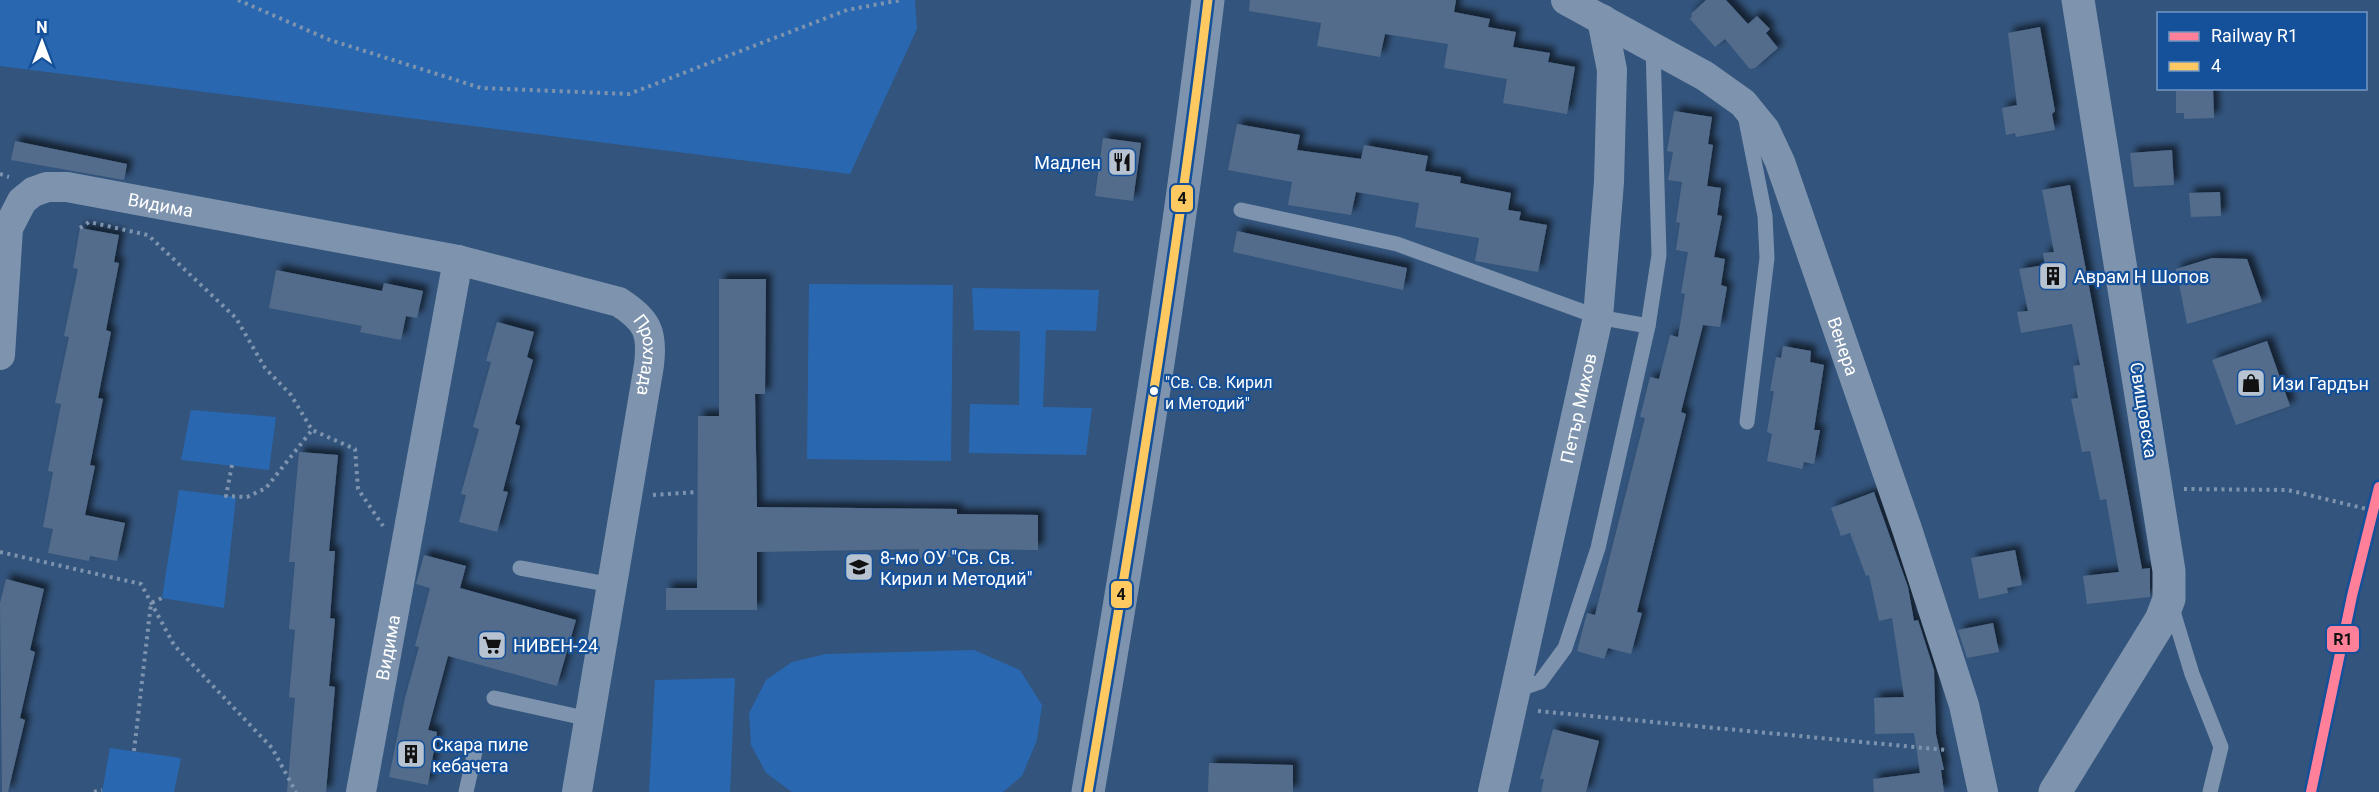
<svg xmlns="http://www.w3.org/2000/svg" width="2379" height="792" viewBox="0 0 2379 792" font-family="Roboto,sans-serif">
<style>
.green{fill:#2968b0}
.building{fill:#526c8c;filter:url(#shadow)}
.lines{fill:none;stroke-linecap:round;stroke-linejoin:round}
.path{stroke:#7e94ae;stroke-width:4;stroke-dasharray:3 4.5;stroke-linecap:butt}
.service{stroke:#7e94ae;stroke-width:15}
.minor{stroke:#7e94ae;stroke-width:30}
.tertiary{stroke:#7e94ae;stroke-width:33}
.bus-1-casing{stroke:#15509a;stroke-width:14}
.bus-1{stroke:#fdc960;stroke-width:9}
.rail-1-casing{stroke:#15509a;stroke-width:15}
.rail-1{stroke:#ff8098;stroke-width:10}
.bus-dot{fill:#fff;stroke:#15509a;stroke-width:2}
.labels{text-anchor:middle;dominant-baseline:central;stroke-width:4.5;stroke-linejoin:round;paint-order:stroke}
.bus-label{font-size:16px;fill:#fff;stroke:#15509a;text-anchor:start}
.poi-label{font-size:18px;fill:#fff;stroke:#15509a;text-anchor:start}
.street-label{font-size:18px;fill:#fff;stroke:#15509a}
.line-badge{stroke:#15509a;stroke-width:2}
.pale-badge-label{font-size:16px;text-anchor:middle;font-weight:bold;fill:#111}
</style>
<defs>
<filter id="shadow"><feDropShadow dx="5.5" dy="-5.5" stdDeviation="3" flood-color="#0009"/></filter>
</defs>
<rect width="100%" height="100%" fill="#33547c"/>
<!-- green -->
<g class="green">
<path d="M0,0H915L917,29L850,174L0,66Z"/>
<path d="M809,284L953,285L951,461L807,459Z"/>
<path d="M972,288L1099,290L1096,331L1046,330L1043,407L1092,408L1086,455L969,453L970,404L1019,405L1020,331L974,330Z"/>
<path d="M191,410L276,417L269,470L181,460Z"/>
<path d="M179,490L236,497L224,608L162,598Z"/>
<path d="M974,650L1020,670L1042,705L1037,740L1022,776L1003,792H792L766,773L751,745L749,713L766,680L792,662L826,654Z"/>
<path d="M735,678L730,792H649L655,680Z"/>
<path d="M110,748L181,758L174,792H102Z"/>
</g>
<!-- building -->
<g class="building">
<path d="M1250,0H1456L1454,12L1490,19L1488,27L1516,32L1513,47L1550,53L1548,62L1575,67L1567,114L1503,103L1507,79L1444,68L1448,44L1385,34L1380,57L1317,46L1321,23L1249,11Z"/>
<path d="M1706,0H1726L1748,24L1757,16L1770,29L1766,33L1778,48L1755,68L1750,69L1725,39L1715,47L1690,19L1692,16L1691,14Z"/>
<path d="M2040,27L2055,111L2052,114L2055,130L2016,137L2015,133L2006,135L2002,108L2017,105L2008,33Z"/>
<path d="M2213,88L2214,118L2184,119V113H2176V91Z"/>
<path d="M1674,111L1712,117L1708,144L1713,145L1707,186L1721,188L1717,215L1722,216L1714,257L1725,259L1721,285L1727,287L1720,327L1703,325L1681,412L1686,414L1637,612L1642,613L1631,654L1608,648L1604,659L1577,651L1587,613L1595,615L1645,418L1640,417L1650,377L1659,379L1670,335L1678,337L1685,294L1681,293L1688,252L1676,250L1680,223L1676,222L1682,182L1668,180L1673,152L1667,151Z"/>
<path d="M1237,124L1300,135L1297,150L1361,159L1364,145L1428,156L1425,171L1461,177L1460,183L1511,193L1508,210L1521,212L1519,220L1547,225L1538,272L1475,261L1479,238L1415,227L1419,203L1356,192L1351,215L1288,205L1292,182L1228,170Z"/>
<path d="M1103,138L1141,143L1133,201L1095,196Z"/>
<path d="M15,141L127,164L124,180L11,160Z"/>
<path d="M2172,150L2174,185L2134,187L2130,153Z"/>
<path d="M2070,185L2142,569L2150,568V597L2087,604L2083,576L2119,572L2106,499L2100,500L2090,451L2082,452L2071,399L2078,398L2073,366L2080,365L2072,324L2021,333L2017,312L2028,311L2019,269L2045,265L2043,253L2054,252L2042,190Z"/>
<path d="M2220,192L2221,216L2191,217L2189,193Z"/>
<path d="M80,228L119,235L114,262L119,263L106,330L111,332L98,398L103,399L90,465L95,466L85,515L125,523L117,561L90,556L89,561L48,553L53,529L43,527L53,472L48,471L61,404L55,403L69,337L64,336L78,269L73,268Z"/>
<path d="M1237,231L1407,268L1403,290L1233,252Z"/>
<path d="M2212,258L2247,259L2262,302L2187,324L2176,269Z"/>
<path d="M276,270L382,291L384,283L423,291L417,318L406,316L401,340L360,332L362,326L269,308Z"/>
<path d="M719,279H766L765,394H755L757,507L957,509V514L1038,515V550L957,549V557L919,558V549L757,552V610H666V588H697L698,416H719Z"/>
<path d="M497,322L534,332L527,357L533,360L515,424L520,426L503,491L508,492L497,532L459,522L466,495L461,494L479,429L473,427L491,362L486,361Z"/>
<path d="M2267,341L2290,406L2236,425L2212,360Z"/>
<path d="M1783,346L1811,351L1810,362L1824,365L1814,430H1820L1814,464L1804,462L1802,469L1767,461L1772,434L1767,432L1774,391H1770L1776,357L1781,358Z"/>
<path d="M299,452L338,455L329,551H335L330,618L335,619L329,686L335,687L326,792H287L295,698L289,697L295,630L289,629L295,562H289Z"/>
<path d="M1874,492L1908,587L1914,621L1918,620L1934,670L1936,734L1944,770H1941L1944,792H1874L1873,779L1920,773L1914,733L1875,734L1874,698L1904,697L1892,618L1879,621L1869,575L1866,576L1850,533L1841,536L1831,508Z"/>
<path d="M2015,550L2022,585L2007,588L2008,593L1979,599L1971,558Z"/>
<path d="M424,555L466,566L460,588L576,620L557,686L448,656L428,730L437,732L428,785L389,777L405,698L419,647L415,646L430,588L416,584Z"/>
<path d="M6,579L44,589L30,650L35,652L20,718L25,720L8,792H2L0,603Z"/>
<path d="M1993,623L1999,652L1967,658L1958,630Z"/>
<path d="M1553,729L1599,741L1586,792H1541L1544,779H1540Z"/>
<path d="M1209,763L1293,765V792H1208Z"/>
</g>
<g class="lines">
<!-- path -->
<g class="path">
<path d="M238,0L330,40L481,88L629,94L847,10L901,0"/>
<path d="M0,174L9,177"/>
<path d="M80,228L89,222L148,235L236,318L265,368L291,395L312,430L355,449L358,489L383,526"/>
<path d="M232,465L226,496L247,497L266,488L312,430"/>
<path d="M2184,489L2288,490L2379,512"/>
<path d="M653,495L697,492"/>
<path d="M0,552L141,584L174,645L272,748L296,792"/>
<path d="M1538,711L1946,750"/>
<path d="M134,751L151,603L162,598"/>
<path d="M94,792L102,790"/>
</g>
<!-- service -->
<g class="service">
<path d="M1745,115L1765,216L1767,258L1747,422"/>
<path d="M1241,210L1397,244L1598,317L1648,326"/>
<path d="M520,568L612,585"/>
<path d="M2171,605L2192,674L2221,747L2210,792"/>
<path d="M1517,690L1540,682L1565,648L1598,548L1648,326L1659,255L1653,47"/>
<path d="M494,698L589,719"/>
<path d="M466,792L476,747"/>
</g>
<!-- minor -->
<g class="minor">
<path id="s1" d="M1566,0L1705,76L1743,103L1765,130L1780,162L1907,529L1964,705L1983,792"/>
<path id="s2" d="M0,355L8,228L22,201L33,192L47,187H67L458,260L619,302C647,320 653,332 649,365L577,792"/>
<path id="s3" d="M361,792L458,260"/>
<path id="s4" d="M1493,792L1598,317L1609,182L1612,70L1602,19"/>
</g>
<!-- tertiary -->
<g class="tertiary">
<path d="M1088,792C1133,528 1176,265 1208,0"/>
<path d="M2055,792L2161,620L2169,599V571L2078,0"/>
</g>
<!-- bus-1 casing -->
<g class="bus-1-casing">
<path id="bus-1" d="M1088,792C1133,528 1176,265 1208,0"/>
</g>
<!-- bus-1 -->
<use href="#bus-1" class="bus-1"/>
<!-- rail-1 casing -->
<g class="rail-1-casing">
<path id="rail-1" d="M2311,792L2352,596L2379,487"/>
</g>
<!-- rail-1 -->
<use href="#rail-1" class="rail-1"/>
</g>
<!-- icons -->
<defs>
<g id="restaurant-square" transform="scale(1.5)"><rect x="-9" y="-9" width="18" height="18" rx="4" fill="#b8c3d1" stroke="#15509a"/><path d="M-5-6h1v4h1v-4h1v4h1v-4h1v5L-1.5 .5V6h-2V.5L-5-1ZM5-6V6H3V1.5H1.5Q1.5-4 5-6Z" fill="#111"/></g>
<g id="building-square" transform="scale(1.5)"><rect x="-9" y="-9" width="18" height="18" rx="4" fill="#b8c3d1" stroke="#15509a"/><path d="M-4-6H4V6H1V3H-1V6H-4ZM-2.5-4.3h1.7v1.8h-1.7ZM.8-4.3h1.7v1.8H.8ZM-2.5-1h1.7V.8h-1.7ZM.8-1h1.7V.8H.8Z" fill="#111"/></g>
<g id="shop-square" transform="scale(1.5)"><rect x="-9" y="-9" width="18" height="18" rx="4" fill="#b8c3d1" stroke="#15509a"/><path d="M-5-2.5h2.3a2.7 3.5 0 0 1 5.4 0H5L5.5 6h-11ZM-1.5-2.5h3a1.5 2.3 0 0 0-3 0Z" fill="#111"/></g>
<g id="school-square" transform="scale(1.5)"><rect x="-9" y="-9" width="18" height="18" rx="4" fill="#b8c3d1" stroke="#15509a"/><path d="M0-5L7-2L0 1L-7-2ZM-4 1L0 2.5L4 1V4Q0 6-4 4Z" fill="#111"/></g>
<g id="supermarket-square" transform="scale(1.5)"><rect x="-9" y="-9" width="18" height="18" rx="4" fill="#b8c3d1" stroke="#15509a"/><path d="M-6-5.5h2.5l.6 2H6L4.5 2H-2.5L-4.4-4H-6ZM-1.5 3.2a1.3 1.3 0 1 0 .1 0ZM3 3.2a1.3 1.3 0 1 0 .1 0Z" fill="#111"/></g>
</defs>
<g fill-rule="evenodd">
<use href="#restaurant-square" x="1122" y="162"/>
<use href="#building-square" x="2053" y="276"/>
<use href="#shop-square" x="2251" y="383"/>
<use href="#school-square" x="859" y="567"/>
<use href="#supermarket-square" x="492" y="645"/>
<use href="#building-square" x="411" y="754"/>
</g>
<!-- markers -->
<circle class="bus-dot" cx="1154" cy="391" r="5"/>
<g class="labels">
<!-- bus labels -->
<g class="bus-label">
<text x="1165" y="382">"Св. Св. Кирил<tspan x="1165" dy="21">и Методий"</tspan></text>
</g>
<!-- poi labels -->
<g class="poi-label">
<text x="1101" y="162" text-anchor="end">Мадлен</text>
<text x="2074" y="276">Аврам Н Шопов</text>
<text x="2272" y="383">Изи Гардън</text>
<text x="880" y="557">8-мо ОУ "Св. Св.<tspan x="880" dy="21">Кирил и Методий"</tspan></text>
<text x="513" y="645">НИВЕН-24</text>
<text x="432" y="744">Скара пиле<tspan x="432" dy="21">кебачета</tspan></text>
</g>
<!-- street labels -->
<g class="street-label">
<text stroke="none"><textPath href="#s2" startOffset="302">Видима</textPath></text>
<text stroke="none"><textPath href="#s1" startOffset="470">Венера</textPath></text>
<text stroke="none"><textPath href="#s2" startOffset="836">Прохлада</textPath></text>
<text stroke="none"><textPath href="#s4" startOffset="393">Петър Михов</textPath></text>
<text transform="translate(2144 410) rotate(81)">Свищовска</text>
<text stroke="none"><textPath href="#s3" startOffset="147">Видима</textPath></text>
</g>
</g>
<g class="line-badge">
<rect x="1170" y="184" width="24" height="29" rx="6" fill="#fdc960"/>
<rect x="1110" y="580" width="23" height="29" rx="6" fill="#fdc960"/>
<rect x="2326" y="625" width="34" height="28" rx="6" fill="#ff8098"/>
</g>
<g class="pale-badge-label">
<text x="1182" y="204">4</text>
<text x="1121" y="600">4</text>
<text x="2343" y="645">R1</text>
</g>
<!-- legend -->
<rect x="2157" y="12" width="210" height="78" fill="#15509a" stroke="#7396c2" stroke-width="1.5"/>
<rect x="2169" y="32" width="30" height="9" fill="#ff8098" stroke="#7396c2" stroke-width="1.5"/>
<text x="2211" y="42" font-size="18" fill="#ffffff">Railway R1</text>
<rect x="2169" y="62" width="30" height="9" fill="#fdc960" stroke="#7396c2" stroke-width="1.5"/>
<text x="2211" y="72" font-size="18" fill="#ffffff">4</text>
<!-- north arrow -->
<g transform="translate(42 42)" stroke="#15509a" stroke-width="4.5" paint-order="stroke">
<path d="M0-4.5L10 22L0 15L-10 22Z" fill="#ffffff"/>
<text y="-9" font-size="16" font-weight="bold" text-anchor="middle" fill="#ffffff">N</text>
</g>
</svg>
